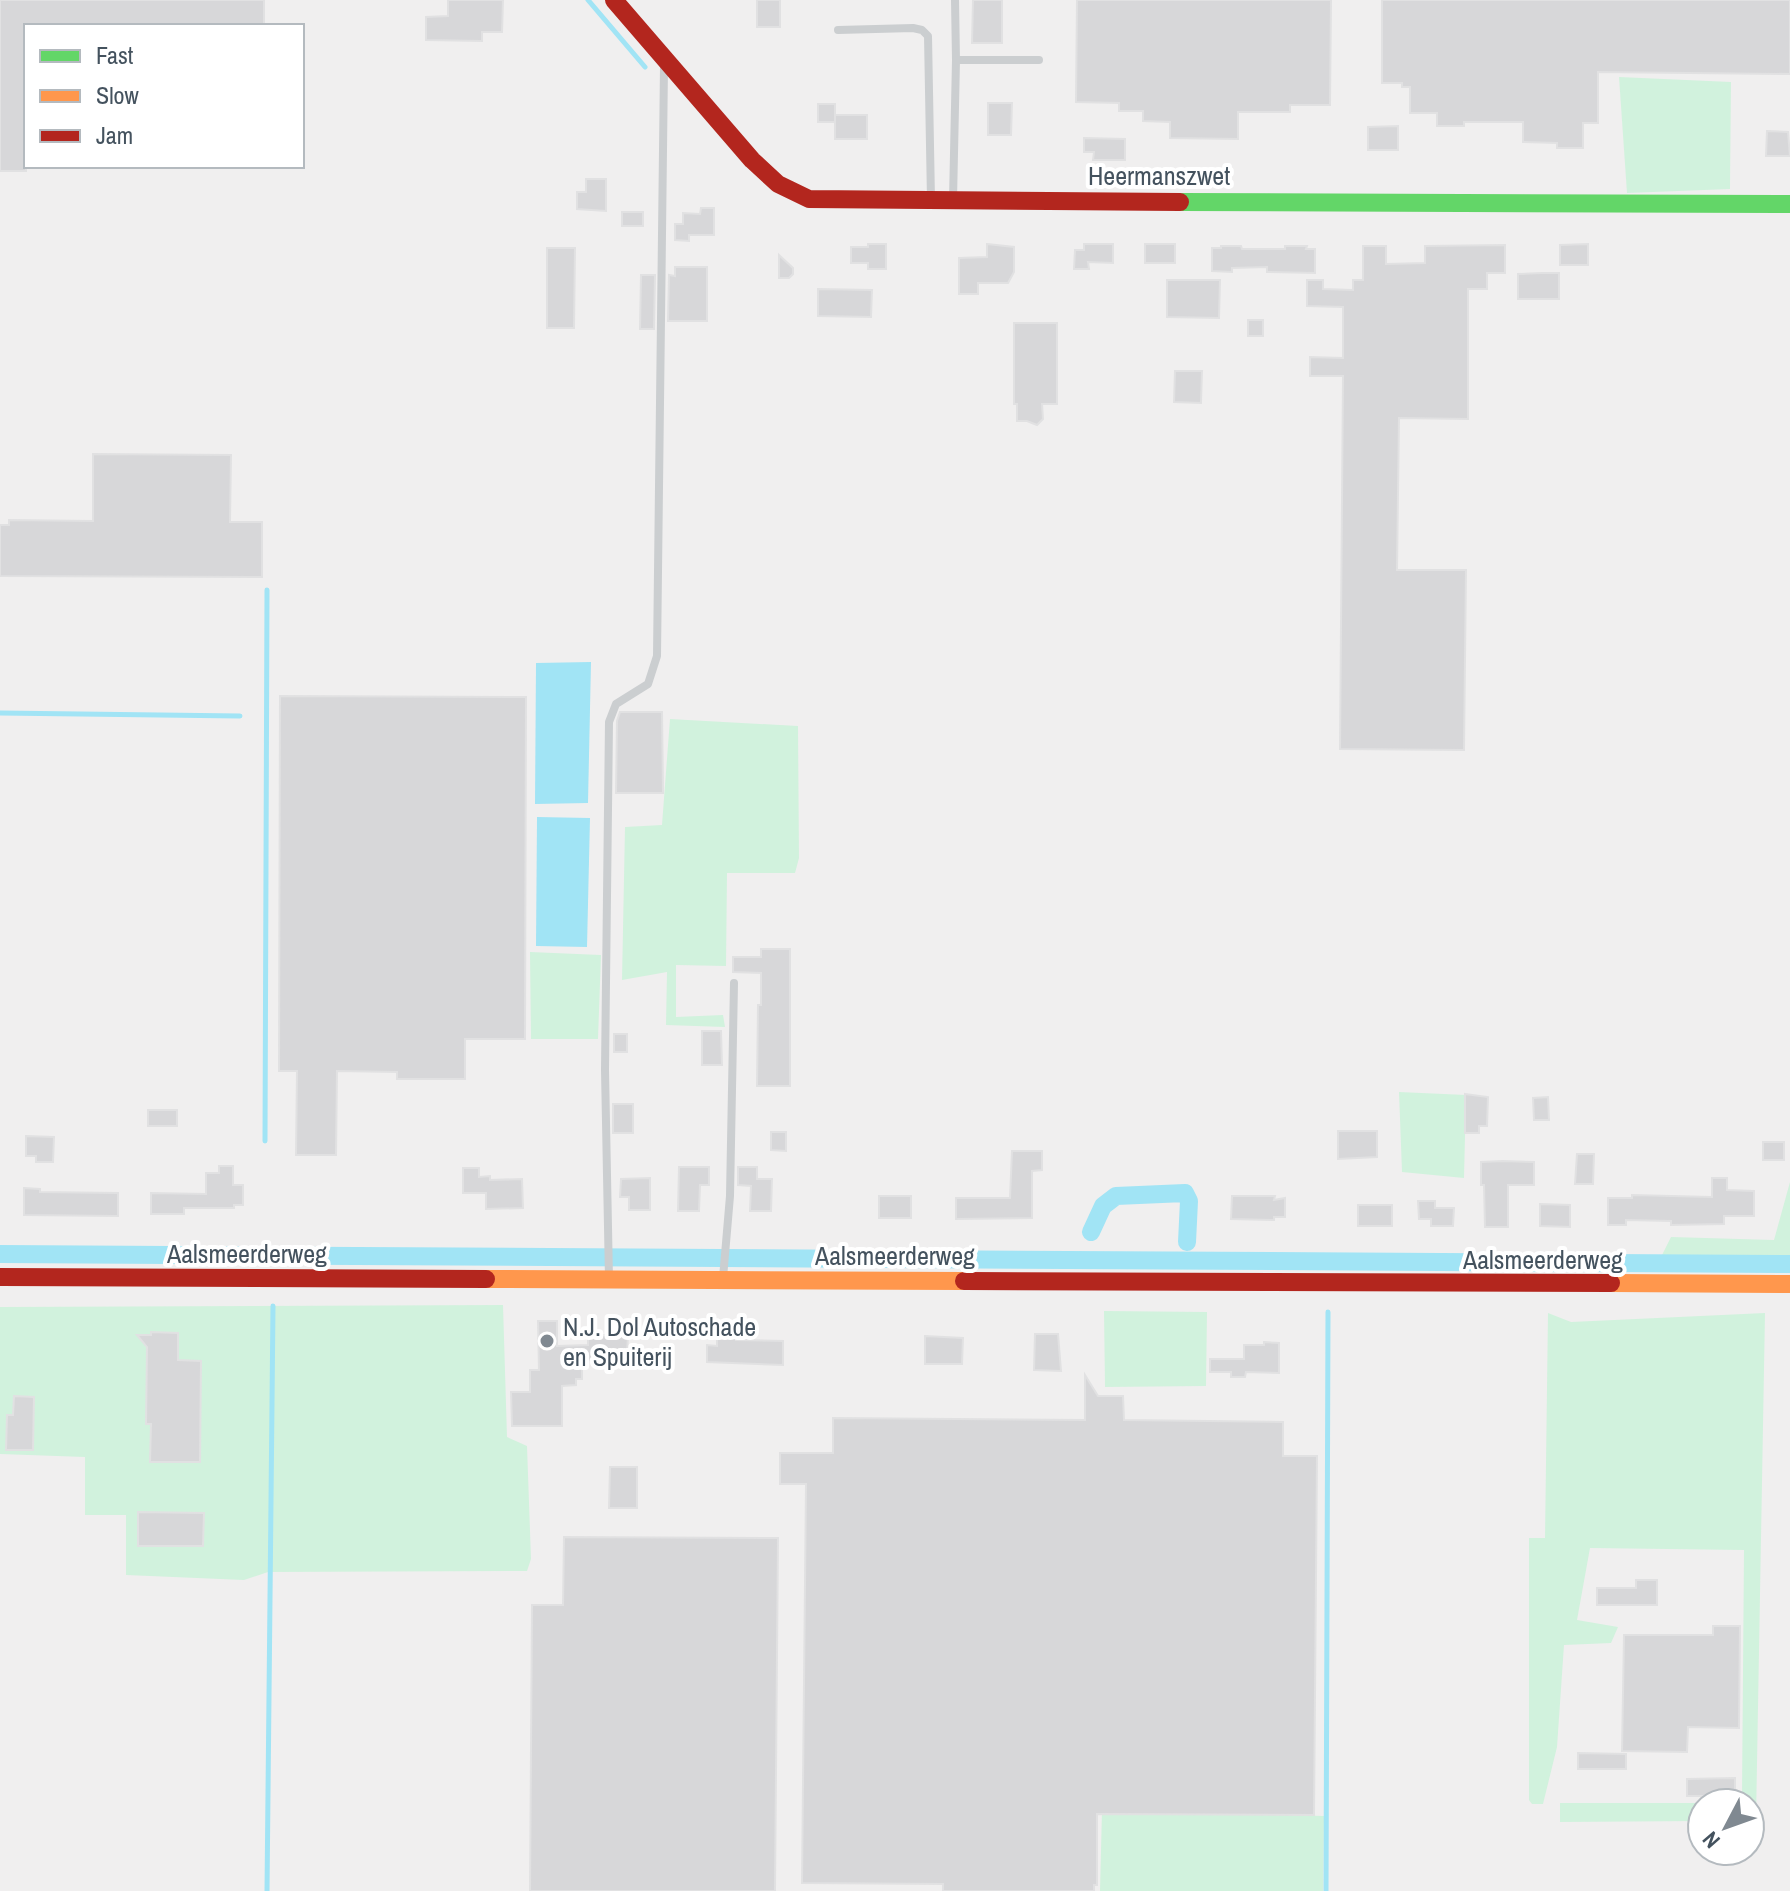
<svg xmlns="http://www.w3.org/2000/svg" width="1790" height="1891" viewBox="0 0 1790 1891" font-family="'Archivo Narrow',sans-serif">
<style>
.green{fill:#d1f2dd}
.water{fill:#a1e4f5}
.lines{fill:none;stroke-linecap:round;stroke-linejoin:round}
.stream{stroke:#a1e4f5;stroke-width:5}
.canal{stroke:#a1e4f5;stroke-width:18}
.building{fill:#d7d7d9;stroke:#e1e1e2;stroke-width:2}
.lane{stroke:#cbced0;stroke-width:8}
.fast{stroke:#63d668;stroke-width:18}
.slow{stroke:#ff974d;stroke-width:18}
.jam{stroke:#b3261e;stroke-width:18}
.poi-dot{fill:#808991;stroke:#fff;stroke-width:3}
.labels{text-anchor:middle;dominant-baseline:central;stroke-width:8;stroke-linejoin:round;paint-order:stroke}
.street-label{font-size:26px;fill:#44525e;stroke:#fff}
.poi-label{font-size:26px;fill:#44525e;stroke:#fff;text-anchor:start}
</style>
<rect width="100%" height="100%" fill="#f0efef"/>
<!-- green -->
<g class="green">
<path d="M1619,77L1731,82L1730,189L1627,193Z"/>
<path d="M670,719L798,726L799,858L795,873H727L726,966L676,965V1017L723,1015L725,1027L666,1025L667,972L622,980L625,827L662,825Z"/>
<path d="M530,952L601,955L598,1039H531Z"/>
<path d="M1399,1092L1466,1095L1464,1178L1402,1172Z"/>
<path d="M1790,1182V1258L1661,1257L1671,1237L1774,1240Z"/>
<path d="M503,1305L507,1437L527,1446L531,1559L527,1571L268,1572L244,1580L126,1575V1515H85V1457L0,1454V1307Z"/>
<path d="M1104,1311L1207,1312L1206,1386L1105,1387Z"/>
<path d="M1548,1313L1571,1322L1765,1313L1756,1820H1750V1803H1738L1742,1796L1744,1550L1590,1548L1577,1620L1618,1627L1611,1643L1564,1645L1557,1747L1543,1804H1532L1529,1800V1538H1545Z"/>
<path d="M1560,1803H1702V1821L1560,1822Z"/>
<path d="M1102,1810L1324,1816L1323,1891H1100Z"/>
</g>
<!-- water -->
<g class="water">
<path d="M591,662L588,803L535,804L536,663Z"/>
<path d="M537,817L590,818L587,947L536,946Z"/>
</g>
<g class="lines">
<!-- stream -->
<g class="stream">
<path d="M588,0L645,67"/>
<path d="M0,713L240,716"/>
<path d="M265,1141L267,590"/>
<path d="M267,1891L273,1306"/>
<path d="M1326,1891L1328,1312"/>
</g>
<!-- canal -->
<g class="canal">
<path d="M1091,1232L1103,1206L1116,1196L1185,1193L1189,1201L1187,1242"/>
<path d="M0,1254L1790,1264"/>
</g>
</g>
<!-- building -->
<g class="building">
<path d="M0,0H264V26H26V171H0Z"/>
<path d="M448,0H503L502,32H482V41L426,40V17L448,16Z"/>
<rect x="757" y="0" width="23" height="27"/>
<path d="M973,0H1002V43H972Z"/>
<path d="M1077,0H1331L1330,105H1290V112H1238V139L1170,138V122L1143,121V111H1119V103L1076,102Z"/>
<path d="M1382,0H1790V74L1598,72V123H1583V148H1557V143L1523,142V122H1464V126H1437V113H1410V87H1402V83H1382Z"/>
<path d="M988,103H1012L1011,135H988Z"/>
<rect x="818" y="104" width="17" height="18"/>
<rect x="835" y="115" width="32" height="24"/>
<path d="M1398,126V150H1368V127Z"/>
<path d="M1767,131L1788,132L1790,156H1766Z"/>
<path d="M1084,138L1125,139V160H1093L1094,152H1084Z"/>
<path d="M586,179H606V211L577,209V192H586Z"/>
<path d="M701,208H714V235H689V241L675,240V224H683V213L700,214Z"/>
<rect x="622" y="212" width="21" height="14"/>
<path d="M868,244H886V269H868V263H851V247H868Z"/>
<path d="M987,244L1014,247V272L1008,283H978V294H959V258L987,257Z"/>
<path d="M1084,244H1113V263L1088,262L1089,269H1074L1075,250H1084Z"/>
<rect x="1145" y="244" width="30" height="19"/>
<path d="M1588,244V265H1560V245Z"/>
<path d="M1505,245V273H1487V289H1468V419L1399,418L1397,570H1466L1464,750L1340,749L1343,376H1310V357L1343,358V307L1307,306V280H1323V289L1353,290V280H1363V246H1386V264L1425,263V246Z"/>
<path d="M1221,246H1241L1242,249H1285V246H1307L1306,249H1315V273L1267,272V267L1232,268V272L1212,271V248H1221Z"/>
<path d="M547,248H575L574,328H547Z"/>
<path d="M779,255L793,268V274L789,278H779Z"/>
<path d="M675,267H707V321H668L669,275L675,276Z"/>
<path d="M1542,273H1559V299H1518V274Z"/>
<path d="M641,275H655L654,329H640Z"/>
<path d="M1167,280H1220L1219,318L1167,317Z"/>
<path d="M818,289L872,290L871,317L818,316Z"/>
<rect x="1248" y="320" width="15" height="16"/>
<path d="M1014,323H1057V404H1042L1043,419L1037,425L1027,421H1017V404H1014Z"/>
<path d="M1175,371H1202L1201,403L1174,402Z"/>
<path d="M93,454L231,455L230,522H262V577L0,576V525H9V520L93,521Z"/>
<path d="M280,696L526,697L525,1039H465V1079H397V1072L337,1071L336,1155H296L297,1071H279Z"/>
<path d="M620,712H662L663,793H616L617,721Z"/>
<path d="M761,949H790V1086H757L758,1005H761V973L733,972V957H761Z"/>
<path d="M702,1031H721L722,1065H702Z"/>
<rect x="614" y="1034" width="13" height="18"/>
<path d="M1465,1094L1488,1097L1487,1126H1479V1133H1465Z"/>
<path d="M1548,1097L1549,1120H1534L1533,1098Z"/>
<rect x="613" y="1104" width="20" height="29"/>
<rect x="148" y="1110" width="29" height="16"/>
<path d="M1338,1131H1377V1157L1338,1159Z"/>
<path d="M771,1132H786V1151L771,1150Z"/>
<path d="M26,1136L54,1137L53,1162H36V1156H26Z"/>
<rect x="1763" y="1142" width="21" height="18"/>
<path d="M1012,1151H1042V1170L1032,1171V1218L956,1219V1198H1010Z"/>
<path d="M1577,1154H1594L1593,1184H1575Z"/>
<path d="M1503,1161L1534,1162V1185H1508V1227H1485L1484,1185H1481V1162Z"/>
<path d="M219,1166H233V1185H243V1205H234V1208H184V1214H151V1193L206,1194V1173H219Z"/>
<path d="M679,1167H709V1185H700L699,1211H678Z"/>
<path d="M738,1167H757V1179H772L771,1211H750L751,1186L738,1185Z"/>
<path d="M463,1168H479V1177L490,1176V1180L522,1179L523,1208L486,1209V1193H463Z"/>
<path d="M650,1178V1210H629V1197H620L621,1179Z"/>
<path d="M1712,1178H1727V1190L1754,1191V1216H1724V1224L1671,1225V1221L1626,1220V1225H1608V1198H1632V1195L1712,1197Z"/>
<path d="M24,1188L40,1189V1192L118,1193V1216L24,1215Z"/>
<rect x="879" y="1196" width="32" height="22"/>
<path d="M1232,1196H1275L1274,1200L1285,1198V1217H1274V1220L1231,1219Z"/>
<path d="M1418,1201H1435V1208H1454L1453,1226H1431V1219H1419Z"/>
<path d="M1540,1204L1570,1205V1227L1540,1226Z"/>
<rect x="1358" y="1205" width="34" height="21"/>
<path d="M538,1321H557V1346L588,1345V1335H628L627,1355H614V1361L582,1360V1379H576V1385L562,1386V1426H512L511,1392H530V1370H539Z"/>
<path d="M717,1327L736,1328V1340L783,1341V1365L707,1362V1345L717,1346Z"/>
<path d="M151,1332L178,1333V1360L201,1361L200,1462H150L151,1424H146L147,1347L137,1335H151Z"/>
<path d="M1035,1334H1058L1061,1371L1034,1370Z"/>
<path d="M925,1336L963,1338L962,1364H925Z"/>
<path d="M1264,1342L1279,1343V1373L1246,1372L1245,1377H1231V1372H1210V1359H1244V1345H1264Z"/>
<path d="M1085,1375L1098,1396H1123L1124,1420L1283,1422V1456H1317L1314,1815L1097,1814V1885H1094V1891H943V1884L802,1883L806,1484H780V1453H833V1418L1085,1420Z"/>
<path d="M14,1396L34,1397L33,1450H6L7,1415H13Z"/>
<path d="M610,1467H637V1508H609Z"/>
<path d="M138,1512L204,1513L203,1546H138Z"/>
<path d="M564,1537L778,1538L775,1891H530L532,1605H563Z"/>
<path d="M1636,1580H1657V1605H1597V1588H1636Z"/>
<path d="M1713,1626H1740L1739,1728L1688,1727L1687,1752L1622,1751L1624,1635H1713Z"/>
<path d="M1578,1753L1626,1754V1769H1578Z"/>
<path d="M1735,1778V1796H1687V1779Z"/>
</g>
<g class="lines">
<!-- lane -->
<g class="lane">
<path d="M955,0L956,60"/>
<path d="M838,30L913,28L922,30L928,36L931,200"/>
<path d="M953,200L956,60H1039"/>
<path d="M723,1278L730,1196L734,983"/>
<path d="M609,1279L605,1070L609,722L616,704L648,684L657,656L664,66"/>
</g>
<!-- fast -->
<path class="fast" d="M1180,202L1790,204"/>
<!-- slow -->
<g class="slow">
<path d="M486,1279L964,1281"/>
<path d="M1611,1283L1790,1284"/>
</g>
<!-- jam -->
<g class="jam">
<path d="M614,0L752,160L778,184L809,199L1180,202"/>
<path d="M0,1277L486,1279"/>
<path d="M964,1281L1611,1283"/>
</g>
</g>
<!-- markers -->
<circle class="poi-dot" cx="547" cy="1341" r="8"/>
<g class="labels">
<!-- street labels -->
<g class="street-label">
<text x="1159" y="175">Heermanszwet</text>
<text x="247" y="1253">Aalsmeerderweg</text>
<text x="895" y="1255">Aalsmeerderweg</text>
<text x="1543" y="1259">Aalsmeerderweg</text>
</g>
<!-- poi labels -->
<g class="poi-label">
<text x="563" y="1326">N.J. Dol Autoschade<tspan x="563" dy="30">en Spuiterij</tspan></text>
</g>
</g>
<!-- legend -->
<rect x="24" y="24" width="280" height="144" fill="#ffffff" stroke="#b4babf" stroke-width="2"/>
<rect x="40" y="50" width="40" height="12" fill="#63d668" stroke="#b4babf" stroke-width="2"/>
<text x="96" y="64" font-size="24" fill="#44525e">Fast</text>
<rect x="40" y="90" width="40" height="12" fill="#ff974d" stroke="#b4babf" stroke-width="2"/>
<text x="96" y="104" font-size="24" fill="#44525e">Slow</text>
<rect x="40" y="130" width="40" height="12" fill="#b3261e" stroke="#b4babf" stroke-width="2"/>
<text x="96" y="144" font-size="24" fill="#44525e">Jam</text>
<!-- north arrow -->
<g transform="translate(1726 1827) rotate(229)"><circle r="38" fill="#ffffff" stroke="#b4babf" stroke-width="2"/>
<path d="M0-6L14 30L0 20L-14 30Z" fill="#808991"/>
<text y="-12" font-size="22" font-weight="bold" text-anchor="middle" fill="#44525e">N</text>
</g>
</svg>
